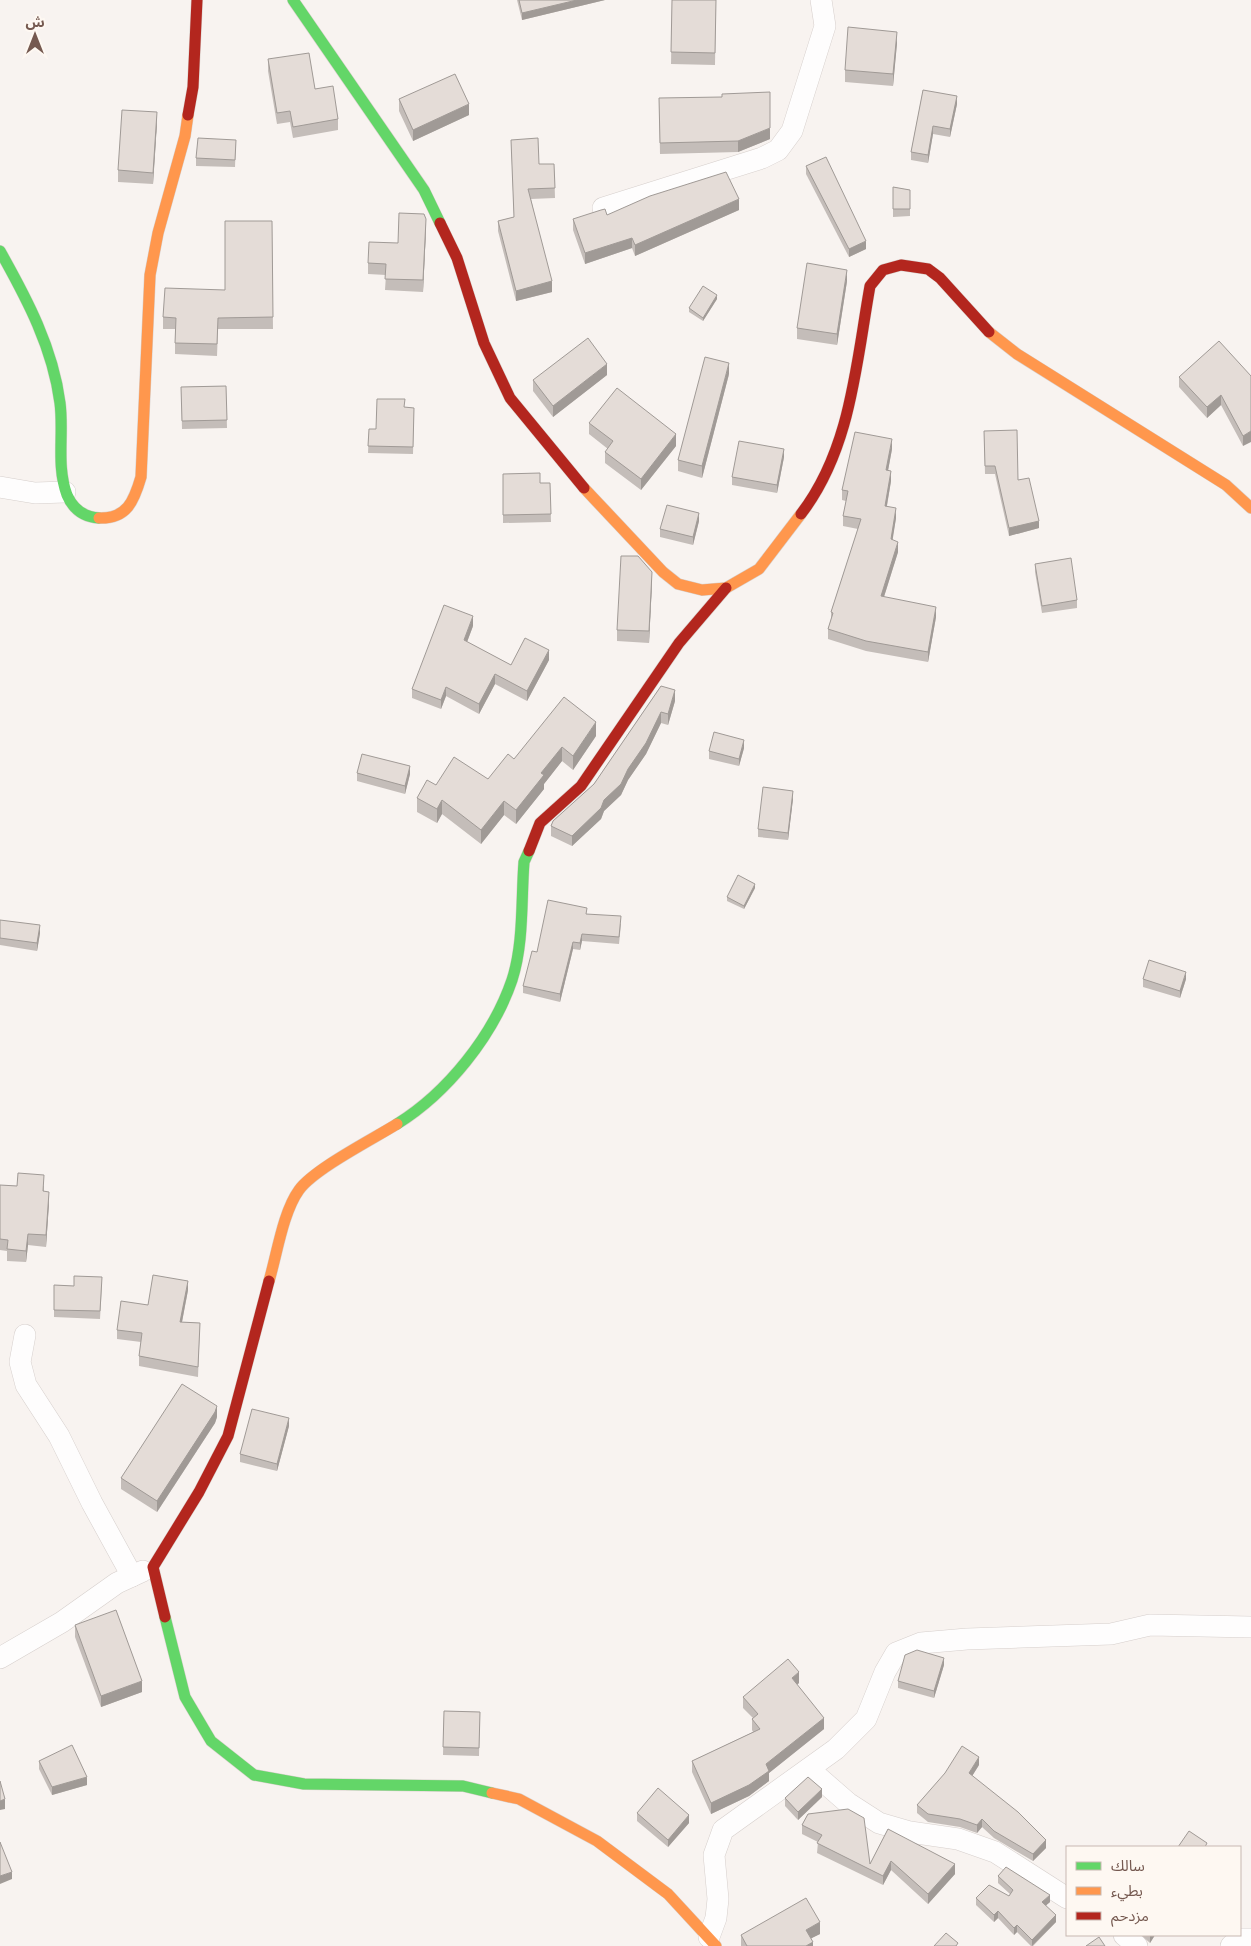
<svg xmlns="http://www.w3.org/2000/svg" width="1251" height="1946" viewBox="0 0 1251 1946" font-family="Commissioner,'Noto Sans Arabic',sans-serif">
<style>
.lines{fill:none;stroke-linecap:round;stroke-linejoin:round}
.street-casing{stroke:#d6cfcc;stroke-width:22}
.fast-casing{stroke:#d8cfcb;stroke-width:12}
.slow-casing{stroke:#d8cfcb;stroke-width:12}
.jam-casing{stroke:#d8cfcb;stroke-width:12}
.street{stroke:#fefdfd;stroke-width:21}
.fast{stroke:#63d668;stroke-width:11}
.slow{stroke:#ff974d;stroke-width:11}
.jam{stroke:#b3261e;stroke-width:11}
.wall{fill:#c4bdb9}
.shaded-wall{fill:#a09a96}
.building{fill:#e4dcd7;stroke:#a09a96}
</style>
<rect width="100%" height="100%" fill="#f8f3f0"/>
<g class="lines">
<!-- street casing -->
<g class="street-casing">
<g id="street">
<path d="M603,208L762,158L778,150L792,131L825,26L821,0"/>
<path d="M0,487L35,493L65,492"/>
<path d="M25,1335L20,1362L26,1385L59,1436L92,1503L132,1576"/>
<path d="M0,1658L62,1622L117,1583L143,1571"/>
<path d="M809,1769L848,1803L879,1823L910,1832L958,1839L995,1852L1067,1898"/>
<path d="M1124,1935L1137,1946"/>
<path d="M709,1937L716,1918L718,1899L714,1855L723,1830L836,1749L866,1719L885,1672L896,1653L921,1643L967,1639L1111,1634L1150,1625L1251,1627"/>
<path d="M1231,1946L1239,1939H1251"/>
</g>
</g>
<!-- fast casing -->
<g class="fast-casing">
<g id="fast">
<path d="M293,0L424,190L440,223"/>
<path d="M0,251C27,299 53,348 60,403C64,433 56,466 67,495C73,509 83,517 99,518"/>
<path d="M397,1124C447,1093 493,1036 512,980C524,943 521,900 524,862L529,851"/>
<path d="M165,1617L185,1697L211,1741L254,1775L304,1784L463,1786L492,1793"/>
</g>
</g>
<!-- slow casing -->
<g class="slow-casing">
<g id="slow">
<path d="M989,332L1017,354L1226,485L1251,508"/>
<path d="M584,488L663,572L678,584L702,590L726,588L759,569L801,514"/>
<path d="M99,518C127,519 134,501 141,477L150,275L158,233L185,136L188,115"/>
<path d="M269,1281C277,1254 283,1212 299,1190C314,1169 373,1139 397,1124"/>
<path d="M492,1793L519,1799L597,1841L668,1894L716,1946"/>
</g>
</g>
<!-- jam casing -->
<g class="jam-casing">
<g id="jam">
<path d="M188,115L193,87L197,0"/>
<path d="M440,223L457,258L484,343L510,398L584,488"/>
<path d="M801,514C851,449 856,364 870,286L883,270L901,265L928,269L940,278L989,332"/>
<path d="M529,851L540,823L581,786L679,643L726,588"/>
<path d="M165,1617L153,1567L199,1492L228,1436L269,1281"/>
</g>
</g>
<!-- street -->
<use href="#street" class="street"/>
<!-- fast -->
<use href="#fast" class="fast"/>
<!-- slow -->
<use href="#slow" class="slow"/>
<!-- jam -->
<use href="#jam" class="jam"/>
</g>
<!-- wall -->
<g class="wall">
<path d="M517,0H605L522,20Z"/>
<path d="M672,0H716L715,65L671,64Z"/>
<path d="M897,43L893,86L845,82V70Z"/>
<path d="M268,59L315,89L338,119V130L293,138L290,122L277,124L268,71Z"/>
<path d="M923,90L957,104L950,137L933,134L928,163L911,160V152Z"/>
<path d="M659,98L770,139L738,152L660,154Z"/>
<path d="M399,99L469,115L413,141L399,111Z"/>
<path d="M157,123L153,184L118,182V170Z"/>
<path d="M236,140L235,167L196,166V158Z"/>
<path d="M511,140L539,164H554L555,198L531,199L552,292L516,301L498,231V221L514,217Z"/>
<path d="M806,166L866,249L849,257L806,174Z"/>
<path d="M893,187L910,190V216L893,217Z"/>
<path d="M739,210L635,256L632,248L585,264L573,230V219L607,215Z"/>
<path d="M272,221L273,329H218L217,356L175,354V329H163V317L225,290Z"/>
<path d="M426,230L423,292L385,290L386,275L368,274V263L398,243Z"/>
<path d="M847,281L837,345L797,339V328Z"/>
<path d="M717,299L703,321L689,312V308Z"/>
<path d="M729,374L702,478L678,471V460Z"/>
<path d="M607,375L553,417L533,391V380Z"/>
<path d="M1251,376L1243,446L1221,405L1207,418L1179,387V377Z"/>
<path d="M226,386L227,428L182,429L181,387Z"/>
<path d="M405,407L414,408L413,454L368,453L369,429H376Z"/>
<path d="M589,423L676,446L641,490L605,463V452L608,449L589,434Z"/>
<path d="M984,431L1018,480L1039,528L1009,536L995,474H985Z"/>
<path d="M892,449L888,471L891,481L887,506L896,518L892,540L898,552L884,597L936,617L928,662L866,651L828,639V629L831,619V612L858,529L843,526V516L846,501L842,500V490Z"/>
<path d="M784,457L777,493L732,485V477Z"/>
<path d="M503,474L540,483H550L551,522L503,523Z"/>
<path d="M699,521L693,545L660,537V529Z"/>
<path d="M1035,564L1077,600V608L1042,613L1035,572Z"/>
<path d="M652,583L649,643L617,641V630Z"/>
<path d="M473,626L467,642L511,665L549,660L527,701L495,684L479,714L446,696L441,709L412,698V689Z"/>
<path d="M661,686L675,701L668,725L661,723L646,754L628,780L621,795L604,811L601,819L572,846L551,836V826L594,784Z"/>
<path d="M596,736L573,770L562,761L544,784V789L516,824L504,815L481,844L442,814L437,823L417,812V798L436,785L488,779L514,759Z"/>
<path d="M744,748L739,766L709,759V751Z"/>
<path d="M357,773L410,774L405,794L357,781Z"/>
<path d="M793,799L788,840L758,837V829Z"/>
<path d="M755,888L744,909L727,901V897Z"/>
<path d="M587,914L621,924L619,944L582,941L580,950L573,949L560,1002L523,993V986L537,952Z"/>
<path d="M0,920L40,933L37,951L0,945Z"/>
<path d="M1143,979H1186L1180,998L1143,987Z"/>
<path d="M0,1185L17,1186H44V1191L49,1203L46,1247L28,1245L26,1262L7,1261V1251L0,1250Z"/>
<path d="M54,1285L74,1286L102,1285L100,1319L54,1317Z"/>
<path d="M188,1290L182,1322L200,1323L198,1377L139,1366V1356L141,1342L117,1339V1330L148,1305Z"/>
<path d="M217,1417L215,1423L157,1512L121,1489V1478Z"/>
<path d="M289,1426L277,1471L240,1462V1454Z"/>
<path d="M75,1625L142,1692L101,1707L75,1637Z"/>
<path d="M944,1665L934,1698L898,1688V1681Z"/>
<path d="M799,1683L797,1685L824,1729L769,1773V1781L749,1796L711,1814L692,1772V1761L753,1732L752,1730V1719L753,1718L743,1708V1697Z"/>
<path d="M444,1711L480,1712L479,1756L443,1755Z"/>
<path d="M39,1761L87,1785L52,1795L39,1769Z"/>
<path d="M979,1765L972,1776L1046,1848L1033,1861L994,1838L982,1827L977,1833L960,1827L928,1822L917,1813V1805Z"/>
<path d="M822,1797L798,1820L785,1806V1798Z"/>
<path d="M637,1813L689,1823L668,1847L637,1821Z"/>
<path d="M808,1814L870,1864L888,1829L955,1874L928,1904L891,1870L883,1885L817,1853L818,1842L802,1834V1825Z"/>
<path d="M998,1876L1050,1902L1046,1905L1056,1922L1033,1946H1031L1017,1932L1014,1935L998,1918L994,1922L976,1905V1898L1009,1896L1010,1894L998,1883Z"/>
<path d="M820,1934L811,1938L813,1946H741V1935Z"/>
<path d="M1141,1935H1155L1150,1943Z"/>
</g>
<!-- shaded-wall -->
<g class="shaded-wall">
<path d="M577,0H605L522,20V13Z"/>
<path d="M897,32V43L893,86V74Z"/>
<path d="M957,96V104L950,137V129Z"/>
<path d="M469,104V115L413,141V130Z"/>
<path d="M157,112V123L153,184V173Z"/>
<path d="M933,126V134L928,163V155Z"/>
<path d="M770,128V139L738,152V141Z"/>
<path d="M739,199V210L635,256V245Z"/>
<path d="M426,219V230L423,292V280Z"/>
<path d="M632,238V248L585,264V253Z"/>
<path d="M866,241V249L849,257V249Z"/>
<path d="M847,270V281L837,345V334Z"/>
<path d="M552,281V292L516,301V291Z"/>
<path d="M717,295V299L703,321V318Z"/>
<path d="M729,363V374L702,478V466Z"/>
<path d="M607,364V375L553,417V406Z"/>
<path d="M1221,395V405L1207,418V407Z"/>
<path d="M1251,431V442L1243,446V436Z"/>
<path d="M676,434V446L641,490V479Z"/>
<path d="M892,439V449L886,481V470Z"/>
<path d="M784,449V457L777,493V485Z"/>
<path d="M891,471V481L885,516V506Z"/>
<path d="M896,508V518L891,550V539Z"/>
<path d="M699,513V521L693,545V537Z"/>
<path d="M1039,521V528L1009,536V528Z"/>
<path d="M898,542V552L881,606V596Z"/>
<path d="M652,572V583L649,643V631Z"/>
<path d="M936,607V617L928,662V652Z"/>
<path d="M473,616V626L464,650V640Z"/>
<path d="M549,650V660L527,701V691Z"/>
<path d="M495,674V684L479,714V704Z"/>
<path d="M446,687V696L441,709V700Z"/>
<path d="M675,690V701L668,725V714Z"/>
<path d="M661,712V723L646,754L628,780L621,795L604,811L601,819L572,846V836L604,800L628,769Z"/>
<path d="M596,722V736L573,770V756Z"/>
<path d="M744,740V748L739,766V759Z"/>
<path d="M562,747V761L544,784V789L516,824V810L541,773Z"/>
<path d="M410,766V774L405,794V786Z"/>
<path d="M793,791V799L788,840V833Z"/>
<path d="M442,800V814L437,823V809Z"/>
<path d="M504,801V815L481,844V830Z"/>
<path d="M755,884V888L744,909V906Z"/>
<path d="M40,925V933L37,951V943Z"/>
<path d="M582,934V941L580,950V943Z"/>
<path d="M573,942V949L560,1002V994Z"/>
<path d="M1186,972V979L1180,998V991Z"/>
<path d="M49,1192V1203L46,1247V1235Z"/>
<path d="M28,1234V1245L26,1262V1251Z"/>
<path d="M188,1281V1290L180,1332V1322Z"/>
<path d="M217,1406V1417L215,1423L157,1512V1501Z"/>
<path d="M289,1418V1426L277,1471V1464Z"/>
<path d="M944,1658V1665L934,1698V1691Z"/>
<path d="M799,1672V1683L792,1689V1678Z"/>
<path d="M142,1681V1692L101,1707V1696Z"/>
<path d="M824,1718V1729L769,1773V1781L749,1796L711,1814V1803L766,1764Z"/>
<path d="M979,1757V1765L969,1781V1773Z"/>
<path d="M87,1777V1785L52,1795V1787Z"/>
<path d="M822,1789V1797L798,1820V1812Z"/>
<path d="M5,1799V1809L0,1810V1801Z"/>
<path d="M689,1815V1823L668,1847V1840Z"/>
<path d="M982,1819V1827L977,1833V1825Z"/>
<path d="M1046,1840V1848L1033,1861V1854Z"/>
<path d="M891,1861V1870L883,1885V1876Z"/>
<path d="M955,1864V1874L928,1904V1894Z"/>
<path d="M12,1872V1879L0,1884V1876Z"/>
<path d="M1050,1895V1902L1042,1909V1902Z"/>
<path d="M998,1911V1918L994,1922V1915Z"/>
<path d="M1056,1915V1922L1032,1946V1940Z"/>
<path d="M820,1922V1934L806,1941V1930Z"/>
<path d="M1017,1925V1932L1014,1935V1928Z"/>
<path d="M1150,1935H1155L1150,1943Z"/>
<path d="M813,1942V1946H806Z"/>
</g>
<!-- building -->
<g class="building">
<path d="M519,0H577L522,13Z"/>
<path d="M672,0H716L715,53L671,52Z"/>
<path d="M848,27L897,32L893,74L845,70Z"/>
<path d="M309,53L315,89L333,86L338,119L293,127L290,111L277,113L268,59Z"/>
<path d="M455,74L469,104L413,130L399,99Z"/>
<path d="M923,90L957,96L950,129L933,126L928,155L911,152Z"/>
<path d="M770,92V128L738,141L660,143L659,98L722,97V94Z"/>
<path d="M122,110L157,112L153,173L118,170Z"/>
<path d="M198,138L236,140L235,160L196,158Z"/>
<path d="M538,138L539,164H554L555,188L528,189L552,281L516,291L498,221L514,217L511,140Z"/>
<path d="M826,157L866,241L849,249L806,166Z"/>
<path d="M726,172L739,199L635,245L632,238L585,253L573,219L601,210L605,209L607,215L650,196Z"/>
<path d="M893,187L910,190V209H893Z"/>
<path d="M399,213L424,214L426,219L423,280L385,279L386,264L368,263L369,242L398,243Z"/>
<path d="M225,221H272L273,317L218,318L217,344L175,343L176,318L163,317L165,288L225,290Z"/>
<path d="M807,263L847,270L837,334L797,328Z"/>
<path d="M703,286L717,295L703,318L689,308Z"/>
<path d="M588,338L607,364L553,406L533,380Z"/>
<path d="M1219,341L1251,376V431L1243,436L1221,395L1207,407L1179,377Z"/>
<path d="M705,357L729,363L702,466L678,460Z"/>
<path d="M226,386L227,420L182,421L181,387Z"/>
<path d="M617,388L676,434L641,479L605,452L613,441L589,423Z"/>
<path d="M377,399H405L404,407L414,408L413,447L368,446L369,429H376Z"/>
<path d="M1017,430L1018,480L1029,478L1039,521L1009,528L995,466H985L984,431Z"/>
<path d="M855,432L892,439L886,470L891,471L885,506L896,508L891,539L898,542L881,596L936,607L928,652L866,641L828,629L833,613L831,612L861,519L843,516L848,491L842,490Z"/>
<path d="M739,441L784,449L777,485L732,477Z"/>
<path d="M540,473V483H550L551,514L503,515V474Z"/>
<path d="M667,505L699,513L693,537L660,529Z"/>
<path d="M621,556H638L652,572L649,631L617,630Z"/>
<path d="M1071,558L1077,600L1042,606L1035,564Z"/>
<path d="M444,605L473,616L464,640L511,665L525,638L549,650L527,691L495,674L479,704L446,687L441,700L412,689Z"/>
<path d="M661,686L675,690L668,714L661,712L646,743L628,769L621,784L604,800L601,808L572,836L551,826L553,821L594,784Z"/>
<path d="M564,697L596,722L573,756L562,747L541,773L544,775L516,810L504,801L481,830L442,800L437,809L417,798L427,780L436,785L454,757L488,779L508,754L514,759Z"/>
<path d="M714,732L744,740L739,759L709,751Z"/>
<path d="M362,754L410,766L405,786L357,773Z"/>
<path d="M763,787L793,791L788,833L758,829Z"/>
<path d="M738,875L755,884L744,906L727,897Z"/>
<path d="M548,900L587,908L586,914L621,916L619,937L582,934L580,943L573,942L560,994L523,986L532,951L537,952Z"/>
<path d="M0,920L40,925L37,943L0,938Z"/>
<path d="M1149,960L1186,972L1180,991L1143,979Z"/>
<path d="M18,1173L44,1175L43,1191L49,1192L46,1235L28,1234L26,1251L7,1249L8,1240L0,1239V1185L17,1186Z"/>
<path d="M153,1275L188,1281L180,1322L200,1323L198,1367L139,1356L142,1333L117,1330L121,1301L148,1305Z"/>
<path d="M74,1276L102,1277L100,1311L54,1310V1285L74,1286Z"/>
<path d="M182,1384L217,1406L215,1412L157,1501L121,1478Z"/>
<path d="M252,1409L289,1418L277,1464L240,1454Z"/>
<path d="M116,1610L142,1681L101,1696L75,1625Z"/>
<path d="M917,1650L944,1658L934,1691L898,1681L905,1655Z"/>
<path d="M788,1659L799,1672L792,1678L824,1718L766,1764L769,1771L749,1785L711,1803L692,1761L760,1729L752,1719L758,1714L743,1697Z"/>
<path d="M444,1711L480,1712L479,1748L443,1747Z"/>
<path d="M72,1745L87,1777L52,1787L39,1761Z"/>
<path d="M962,1746L979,1757L969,1773L1018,1812L1046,1840L1033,1854L994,1831L982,1819L977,1825L960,1819L928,1814L917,1805L945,1773Z"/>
<path d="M808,1777L822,1789L798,1812L785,1798Z"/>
<path d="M0,1781L5,1799L0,1801Z"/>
<path d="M658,1788L689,1815L668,1840L637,1813Z"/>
<path d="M848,1809L864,1818L870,1864L888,1829L955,1864L928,1894L891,1861L883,1876L817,1843L822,1835L802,1825L808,1814Z"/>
<path d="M1189,1831L1207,1843L1205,1847H1178Z"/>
<path d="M0,1842L12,1872L0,1876Z"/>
<path d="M1006,1867L1050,1895L1042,1902L1056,1915L1032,1940L1017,1925L1014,1928L998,1911L994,1915L976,1898L989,1885L1009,1896L1013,1890L998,1876Z"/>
<path d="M806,1898L820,1922L806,1930L813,1942L806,1946H747L741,1935Z"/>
<path d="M946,1933L958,1943L956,1946H934Z"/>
<path d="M1099,1937L1105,1946H1086Z"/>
</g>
<!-- legend -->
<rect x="1066" y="1846" width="175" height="90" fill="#fef8f2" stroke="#c7b8b1"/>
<rect x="1076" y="1862" width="25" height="8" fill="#63d668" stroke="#c7b8b1"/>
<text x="1111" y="1871" font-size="15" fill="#755950">سالك</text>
<rect x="1076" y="1887" width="25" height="8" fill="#ff974d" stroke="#c7b8b1"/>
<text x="1111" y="1896" font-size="15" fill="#755950">بطيء</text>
<rect x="1076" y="1912" width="25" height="8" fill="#b3261e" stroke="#c7b8b1"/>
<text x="1111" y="1921" font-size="15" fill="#755950">مزدحم</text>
<!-- north arrow -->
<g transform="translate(35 35)" stroke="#fef8f2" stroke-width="4" paint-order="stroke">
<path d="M0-4L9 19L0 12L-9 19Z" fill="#755950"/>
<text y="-8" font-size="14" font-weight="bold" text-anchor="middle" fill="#755950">ش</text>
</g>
</svg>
